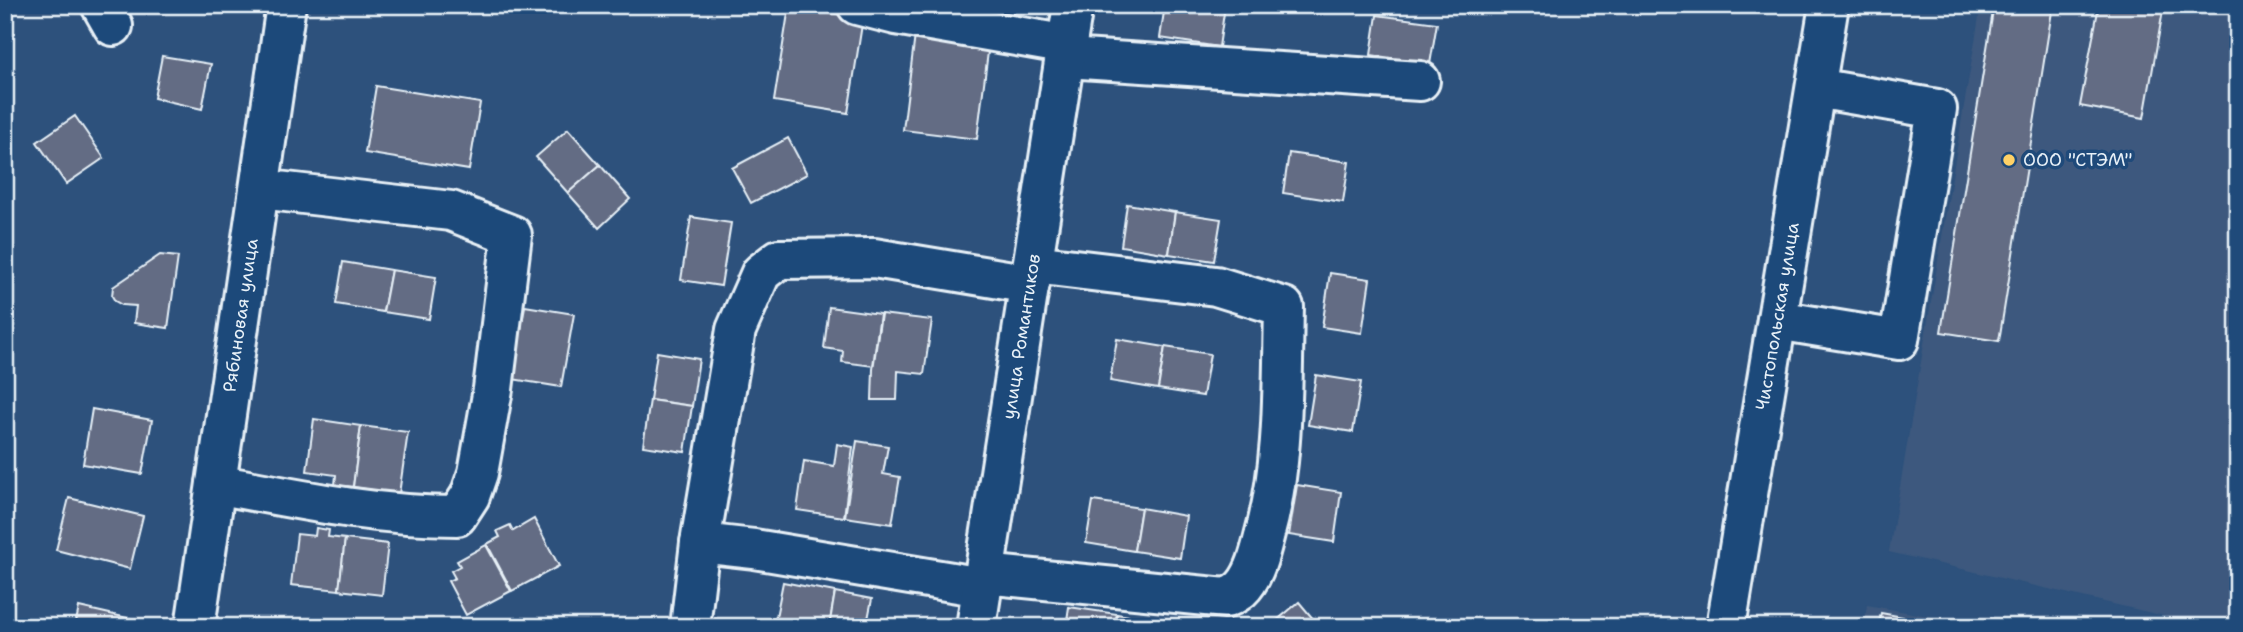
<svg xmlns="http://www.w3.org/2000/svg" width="2243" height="632" viewBox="0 0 2243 632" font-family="'Shantell Sans',sans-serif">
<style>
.built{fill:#3d597e}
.building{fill:#636c84;stroke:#e8f1f8;stroke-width:2}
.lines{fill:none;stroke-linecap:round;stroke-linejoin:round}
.minor-casing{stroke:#e8f1f8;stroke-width:44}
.major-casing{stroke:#e8f1f8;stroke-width:44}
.minor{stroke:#1f4a7a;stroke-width:38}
.major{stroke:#1f4a7a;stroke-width:38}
.poi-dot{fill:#ffd166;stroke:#1f4a7a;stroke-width:2.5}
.labels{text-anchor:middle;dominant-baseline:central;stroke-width:7;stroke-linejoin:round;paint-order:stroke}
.poi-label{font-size:18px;fill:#e8f1f8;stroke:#1f4a7a;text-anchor:start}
.street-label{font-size:18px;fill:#e8f1f8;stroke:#1f4a7a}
</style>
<rect width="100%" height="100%" fill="#2d517c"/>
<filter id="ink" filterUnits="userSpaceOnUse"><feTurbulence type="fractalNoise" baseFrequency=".0143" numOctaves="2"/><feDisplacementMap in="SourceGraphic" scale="14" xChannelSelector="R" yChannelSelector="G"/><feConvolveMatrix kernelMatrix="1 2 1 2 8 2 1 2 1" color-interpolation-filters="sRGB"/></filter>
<g filter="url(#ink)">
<!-- built -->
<g class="built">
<path d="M1981,5H2238V627H2212L1889,552Z"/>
<path d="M1867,605L1989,627H1864Z"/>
</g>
<!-- building -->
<g class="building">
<path d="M1165,5L1225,6L1219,47L1160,38Z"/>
<path d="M1994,5H2053L1999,341L1941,332Z"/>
<path d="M2099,5H2164L2144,118L2080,106Z"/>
<path d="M789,7L863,18L848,113L774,101Z"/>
<path d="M1377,15L1437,23L1430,64L1371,55Z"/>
<path d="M915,35L989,44L977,139L903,130Z"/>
<path d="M162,56L211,64L202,109L154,98Z"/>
<path d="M376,86L480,103L469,170L365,153Z"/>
<path d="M75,116L104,158L66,184L37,142Z"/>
<path d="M568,129L600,165L568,193L536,157Z"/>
<path d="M788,138L807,174L751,203L732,168Z"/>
<path d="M1289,153L1349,162L1343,202L1283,193Z"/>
<path d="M600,165L630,199L599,228L568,193Z"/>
<path d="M1127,204L1175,212L1169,254L1121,246Z"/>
<path d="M1175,212L1221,219L1214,261L1169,254Z"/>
<path d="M691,217L731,223L721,286L681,280Z"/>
<path d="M160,255L178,257L168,328L134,323L136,306L122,305L115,301L112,296L113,287Z"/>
<path d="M343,262L391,270L383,312L336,304Z"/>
<path d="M391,270L436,277L429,319L383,312Z"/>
<path d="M1330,273L1370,279L1362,333L1322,327Z"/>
<path d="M525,306L574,314L561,387L512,379Z"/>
<path d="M829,307L880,314L873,366L842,362L843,351L824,348Z"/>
<path d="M881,314L932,320L924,374L898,371L897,400H872L873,369Z"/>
<path d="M1117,339L1165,347L1158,389L1110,381Z"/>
<path d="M1165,347L1210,354L1203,396L1158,389Z"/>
<path d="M657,352L699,359L692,406L650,400Z"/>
<path d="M1316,375L1361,382L1353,432L1308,425Z"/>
<path d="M650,400L692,406L685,452L643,446Z"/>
<path d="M92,409L152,420L142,474L83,464Z"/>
<path d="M314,419L361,426L353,487L335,485L336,475L307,471Z"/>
<path d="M361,426L408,432L399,494L353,487Z"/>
<path d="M857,441L888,446L883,474L900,477L892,524L845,517Z"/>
<path d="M837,444L853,447L844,517L797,510L804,461L834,466Z"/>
<path d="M1297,485L1341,492L1334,542L1289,535Z"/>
<path d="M69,498L143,516L130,569L56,550Z"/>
<path d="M1093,501L1141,508L1134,551L1086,543Z"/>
<path d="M1141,508L1186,516L1180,558L1134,551Z"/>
<path d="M534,519L559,566L512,591L487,544L500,537L497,531L510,525L513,531Z"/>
<path d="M316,528L329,530L328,537L345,539L339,590L291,585L297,534L315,536Z"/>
<path d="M345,539L388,544L382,595L339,590Z"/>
<path d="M486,545L511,591L466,615L448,581L455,578L451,571L460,566L457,561Z"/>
<path d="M783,582L835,592L829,627H774Z"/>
<path d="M835,592L872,599L868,619H866L864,627H829Z"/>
<path d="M1299,602L1320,627H1269Z"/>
<path d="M79,607L132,619L130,627H75Z"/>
<path d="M1069,607L1117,614L1115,627H1066Z"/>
<path d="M1881,613L1952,626V627H1878Z"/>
<path d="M1117,614L1163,622L1162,627H1115Z"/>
</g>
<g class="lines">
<!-- minor casing -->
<g class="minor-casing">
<g id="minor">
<path d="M101,5L113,26"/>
<path d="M857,5L896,15L1068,45"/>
<path d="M1066,58L1420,81"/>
<path d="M1777,320L1899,340L1937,109L1816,88"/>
<path d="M216,484C296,499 375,516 457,516L470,496L478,473L493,389L512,235L451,211L260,189"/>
<path d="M700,543L736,330L761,273L779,259L874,258L1030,284"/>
<path d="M984,574L1226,598C1234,595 1239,592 1244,586C1255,573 1260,553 1264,537C1285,462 1282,385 1284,307L1216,286L1033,264"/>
<path id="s1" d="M195,627L286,5"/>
<path d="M690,627L700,543L754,549L982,587"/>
<path id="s2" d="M976,627L1073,5"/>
</g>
</g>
<!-- major casing -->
<g class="major-casing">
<g id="major">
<path id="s3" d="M1726,627L1829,5"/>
</g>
</g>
<!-- minor -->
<use href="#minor" class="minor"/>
<!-- major -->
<use href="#major" class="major"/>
</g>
</g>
<!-- markers -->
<circle class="poi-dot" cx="2009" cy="160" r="7"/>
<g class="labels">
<!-- poi labels -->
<g class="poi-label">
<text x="2023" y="160">ООО "СТЭМ"</text>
</g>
<!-- street labels -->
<g class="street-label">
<text stroke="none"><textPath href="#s1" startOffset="315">Рябиновая улица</textPath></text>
<text stroke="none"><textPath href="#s3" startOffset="315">Чистопольская улица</textPath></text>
<text stroke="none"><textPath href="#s2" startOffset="294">улица Романтиков</textPath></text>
</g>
</g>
<!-- margin -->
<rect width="2243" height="632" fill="none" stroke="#1f4a7a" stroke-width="28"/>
<rect x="14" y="14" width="2215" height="604" fill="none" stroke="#e8f1f8" stroke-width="2.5" filter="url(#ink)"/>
</svg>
